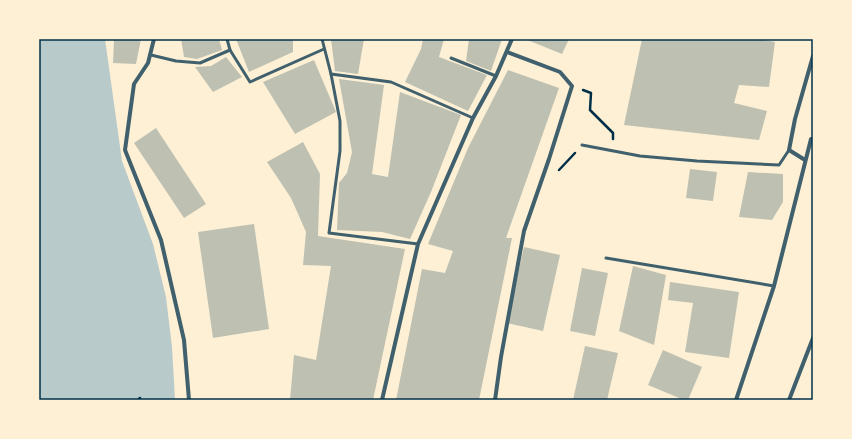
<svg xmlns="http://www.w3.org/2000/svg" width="852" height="439" viewBox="0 0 852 439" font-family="Inter,sans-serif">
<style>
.green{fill:#b9caca}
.building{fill:#bec0b2}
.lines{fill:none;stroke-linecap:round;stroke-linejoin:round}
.path{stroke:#003049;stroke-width:2.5}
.service{stroke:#3f606c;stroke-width:3}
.minor{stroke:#3f606c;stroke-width:4}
.neatline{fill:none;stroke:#003049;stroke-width:1.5}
</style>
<rect width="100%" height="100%" fill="#fdf0d5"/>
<!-- green -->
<path class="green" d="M39,39H105L122,161L153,244L166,297L172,347L175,400H39Z"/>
<!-- building -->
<g class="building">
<path d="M114,39H141L136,64L113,63Z"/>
<path d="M181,39H219L222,50L197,59L184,57Z"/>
<path d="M236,39H293V52L249,72Z"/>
<path d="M331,39H364L358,74L335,71Z"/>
<path d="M423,39H444L439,57L487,75L468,111L405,82L421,49Z"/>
<path d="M469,39H502L491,71L466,61Z"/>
<path d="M525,39H569L562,54Z"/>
<path d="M642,39H758L775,42L769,87L739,85L734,103L767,111L759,140L624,125Z"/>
<path d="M226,57L242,77L213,92L195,67L211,66Z"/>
<path d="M314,60L336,112L295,134L263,82Z"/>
<path d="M508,70L559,88L506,238H512L479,400H396L422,269L445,273L453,251L428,244L468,148Z"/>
<path d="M339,79L384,85L372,174L388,177L400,92L461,115L431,192L410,239L382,232L337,230L339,183L347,173L352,152Z"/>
<path d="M156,128L206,204L184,218L134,143Z"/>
<path d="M303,142L320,174L318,236L405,249L373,400H290L294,355L316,360L331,266L303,265L306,232L291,198L267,162Z"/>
<path d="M690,169L717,172L713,201L686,198Z"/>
<path d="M748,172L783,174V202L772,220L739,217Z"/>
<path d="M254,224L269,329L213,338L198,232Z"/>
<path d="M524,247L560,255L543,331L507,323Z"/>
<path d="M633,266L666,275L654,345L619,331Z"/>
<path d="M582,268L608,273L595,336L570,331Z"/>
<path d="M670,282L739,292L729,358L685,352L693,303L668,300Z"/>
<path d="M585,346L618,353L607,400H573Z"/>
<path d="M663,350L702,367L688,400H684L648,385Z"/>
</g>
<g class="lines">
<!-- path -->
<g class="path">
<path d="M583,90L591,93L590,110L613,133V139"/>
<path d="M559,170L575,153"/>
<path d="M138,400L140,398V400"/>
</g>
<!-- service -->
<g class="service">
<path d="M322,39L331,74L340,121V151L329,233L418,244"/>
<path d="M230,50L250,82L324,49"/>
<path d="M151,55L176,61L200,63L230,50L227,39"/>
<path d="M451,58L496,76"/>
<path d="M331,74L391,82L473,118"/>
<path d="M582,145L640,156L697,161L779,165L789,150"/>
<path d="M606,258L774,286"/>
</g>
<!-- minor -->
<g class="minor">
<path d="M154,39L148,63L134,84L125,150L161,240L184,340L189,400"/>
<path d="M805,160L789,150L795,119L813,56"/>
<path d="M382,400L418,244L473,118L496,76L512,39"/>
<path d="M495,400L501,357L524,231L549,159L572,86L560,72L507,52"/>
<path d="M736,400L774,286L811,139"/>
<path d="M789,400L813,338"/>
</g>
</g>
<!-- border -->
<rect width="852" height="439" fill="none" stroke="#fdf0d5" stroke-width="80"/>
<rect x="40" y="40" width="772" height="359" class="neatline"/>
</svg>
